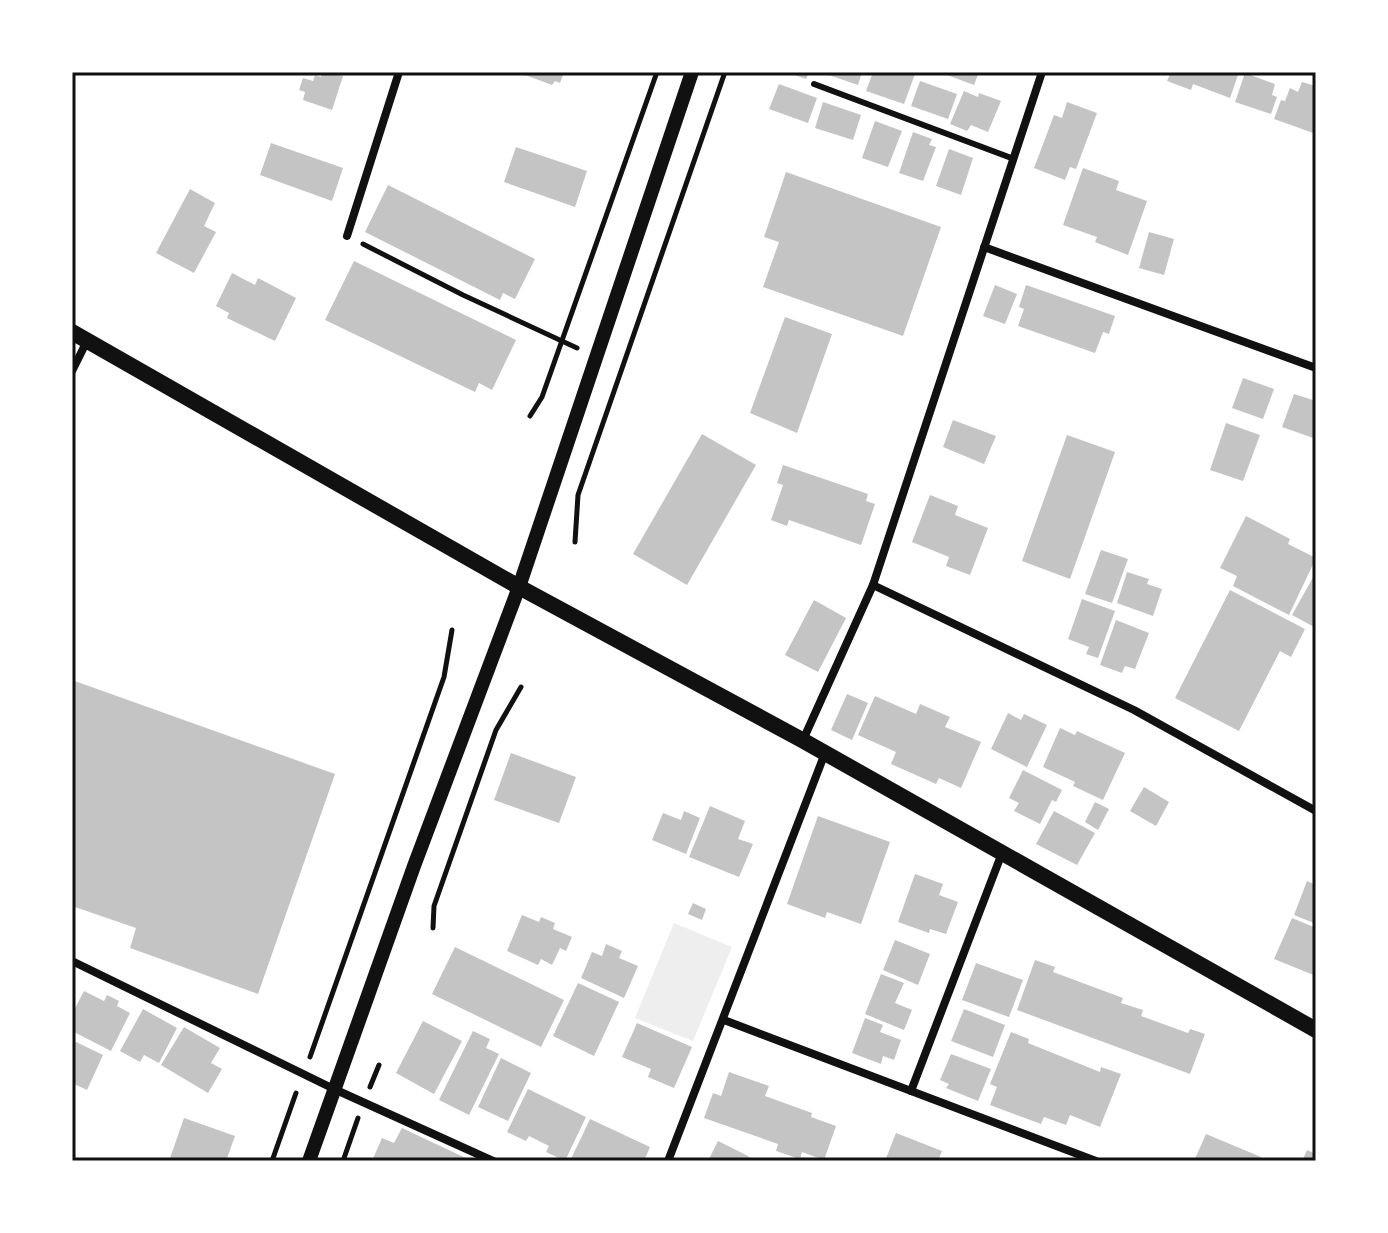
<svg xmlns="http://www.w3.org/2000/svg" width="1388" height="1233" viewBox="0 0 1388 1233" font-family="'Asap Condensed',sans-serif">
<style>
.green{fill:#eee}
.building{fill:#c4c4c4}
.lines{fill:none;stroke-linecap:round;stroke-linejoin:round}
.path{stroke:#111;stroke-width:5}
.service{stroke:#111;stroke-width:6}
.minor{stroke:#111;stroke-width:8}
.tertiary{stroke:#111;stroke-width:14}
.secondary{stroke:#111;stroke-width:16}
.neatline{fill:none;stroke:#111;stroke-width:3}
</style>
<rect width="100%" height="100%" fill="#fff"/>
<!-- green -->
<path class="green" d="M674,923L732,947L693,1041L635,1018Z"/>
<!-- building -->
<g class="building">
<path d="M323,72L343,76L332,110L303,100L305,92L299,90L303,78L313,81L315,75L321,77Z"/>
<path d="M517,72H564L560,83L555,81L552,85Z"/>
<path d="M786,72H809L806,79Z"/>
<path d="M820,72H862L858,85Z"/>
<path d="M873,72L915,74L904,104L866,91Z"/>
<path d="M939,72H979L974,85Z"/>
<path d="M1171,72H1230L1238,75L1230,98L1193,84L1191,90L1167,81Z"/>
<path d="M1245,73L1275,84L1272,95L1277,97L1271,114L1235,102Z"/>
<path d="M920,81L957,94L948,119L911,106Z"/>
<path d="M1302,82L1316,86V134L1274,119L1281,100L1285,101L1290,88L1298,92Z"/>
<path d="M779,84L817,98L808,123L769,109Z"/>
<path d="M964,91L978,97L979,93L1001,101L988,132L971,125L967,131L950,124Z"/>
<path d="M823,102L861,115L853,140L815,128Z"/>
<path d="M1067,102L1097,113L1076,169L1070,167L1065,180L1034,168L1054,115L1062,118Z"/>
<path d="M875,121L902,131L888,167L862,158Z"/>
<path d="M913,132L932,139L929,145L936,147L923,181L899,173Z"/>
<path d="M271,143L343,168L332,201L260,175Z"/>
<path d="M516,147L587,171L575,207L504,182Z"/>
<path d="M949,149L973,158L961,195L936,186Z"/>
<path d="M1083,168L1119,181L1116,190L1147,201L1128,255L1095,242L1097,237L1063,225Z"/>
<path d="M786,172L941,227L903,336L763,287L779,242L764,237Z"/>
<path d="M388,185L535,259L515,299L503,293L500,300L365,232Z"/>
<path d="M190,189L215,203L204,226L216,232L194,273L156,253Z"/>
<path d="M1149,232L1174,239L1164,275L1139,268Z"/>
<path d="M354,261L516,340L492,390L479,383L475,392L325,320Z"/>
<path d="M232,273L255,285L258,278L296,298L275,341L227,318L229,313L216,306Z"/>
<path d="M995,285L1017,294L1005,324L983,316Z"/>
<path d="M1026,285L1115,316L1109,334L1103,332L1095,353L1018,326L1024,309L1019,307Z"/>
<path d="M785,317L832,334L797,433L750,413Z"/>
<path d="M1243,378L1274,389L1263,419L1232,408Z"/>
<path d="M1294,394L1316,401V439L1282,427Z"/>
<path d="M953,420L996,436L984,464L943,447Z"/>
<path d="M1226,423L1260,435L1243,481L1210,470Z"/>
<path d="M702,434L756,465L687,585L633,554Z"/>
<path d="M1067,435L1115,452L1070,579L1022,561Z"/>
<path d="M783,465L868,494L866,501L875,504L861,545L789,520L787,526L771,520L783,485L777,483Z"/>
<path d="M930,495L958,506L955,515L988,528L970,575L946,566L949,557L912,542Z"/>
<path d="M1246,516L1290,539L1288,544L1316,558L1289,615L1233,586L1237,576L1220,568Z"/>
<path d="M1101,550L1128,559L1112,603L1085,594Z"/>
<path d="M1127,572L1149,579L1147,584L1162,589L1153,616L1117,603Z"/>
<path d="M1316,572V628L1292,615Z"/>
<path d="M1230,590L1305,629L1291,657L1280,651L1239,731L1175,698Z"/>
<path d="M1082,599L1115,611L1098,658L1086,654L1089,647L1068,639Z"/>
<path d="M814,600L846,618L818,672L785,655Z"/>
<path d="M1116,620L1149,633L1135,669L1125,666L1122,673L1100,665Z"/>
<path d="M72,680L335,774L258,994L130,948L136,928L72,906Z"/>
<path d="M847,694L868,703L852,740L831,730Z"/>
<path d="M875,696L916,714L920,704L950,717L945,727L981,742L961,788L939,778L936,784L891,764L896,752L858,735Z"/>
<path d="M1008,713L1021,720L1024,714L1047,725L1027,767L991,749Z"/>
<path d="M1060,728L1075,735L1077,731L1125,753L1103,800L1073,786L1075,782L1043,767Z"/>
<path d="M511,753L576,777L559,823L494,800Z"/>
<path d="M1023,770L1062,790L1056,802L1052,800L1040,824L1014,811L1019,803L1009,798Z"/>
<path d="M1144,787L1169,802L1156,826L1130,811Z"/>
<path d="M1095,802L1109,809L1098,830L1085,822Z"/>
<path d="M710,806L745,821L738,839L753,844L739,877L689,857Z"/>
<path d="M684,811L700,818L686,854L652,840L663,813L681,820Z"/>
<path d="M1054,811L1095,833L1077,865L1036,844Z"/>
<path d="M818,816L890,842L861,924L827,912L825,918L787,904Z"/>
<path d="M915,874L943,884L939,895L958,902L946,934L930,929L929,933L898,922Z"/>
<path d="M1307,881L1316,885V924L1294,915Z"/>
<path d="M693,903L706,909L702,920L688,914Z"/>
<path d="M522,915L539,922L541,917L555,923L553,929L572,937L566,951L560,948L552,965L541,959L538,965L507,951Z"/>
<path d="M1292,918L1316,928V976L1274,959Z"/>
<path d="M895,940L930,954L918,985L883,970Z"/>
<path d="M606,944L622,951L619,958L638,966L624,998L581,978L592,952L602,956Z"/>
<path d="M455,947L564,1000L541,1047L432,994Z"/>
<path d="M1035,960L1055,967L1053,972L1123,998L1121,1003L1143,1010L1141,1016L1188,1033L1190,1029L1205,1034L1190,1074L1017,1010Z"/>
<path d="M976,963L1023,980L1009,1017L962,1000Z"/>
<path d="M881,974L904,983L895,1003L912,1010L904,1030L865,1014Z"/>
<path d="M578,983L619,1002L594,1056L553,1036Z"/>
<path d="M84,991L104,1001L107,995L119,1001L117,1006L130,1013L111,1051L72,1031V1014Z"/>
<path d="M143,1009L177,1028L159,1063L144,1055L140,1062L120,1051Z"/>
<path d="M964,1009L1005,1025L993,1057L951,1041Z"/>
<path d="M865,1018L883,1025L880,1032L901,1040L894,1060L883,1056L881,1064L852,1053Z"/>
<path d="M423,1021L462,1041L434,1094L396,1073Z"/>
<path d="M637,1023L692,1047L674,1088L648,1077L651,1069L622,1057Z"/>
<path d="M184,1027L220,1048L211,1063L222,1069L208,1093L161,1065Z"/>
<path d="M473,1031L490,1039L486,1048L499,1054L469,1115L439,1100Z"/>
<path d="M1011,1032L1029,1039L1028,1043L1100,1072L1101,1067L1121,1074L1100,1127L1070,1115L1066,1125L1044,1117L1041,1124L990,1105L997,1087L990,1084Z"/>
<path d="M72,1040L103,1055L87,1090L72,1083Z"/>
<path d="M951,1054L991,1069L978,1101L946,1088L949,1084L940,1080Z"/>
<path d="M501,1058L531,1073L508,1121L478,1107Z"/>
<path d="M729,1072L769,1086L765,1096L812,1113L811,1117L836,1126L824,1160L802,1152L800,1159L776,1151L778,1144L704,1118L713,1093L721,1096Z"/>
<path d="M528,1089L586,1117L565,1161L546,1152L549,1146L529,1136L526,1141L507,1132Z"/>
<path d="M184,1118L235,1136L226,1161H169Z"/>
<path d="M590,1119L650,1147L644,1161H570Z"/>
<path d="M402,1128L472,1161H372L382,1138L394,1143Z"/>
<path d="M896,1133L942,1151L938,1161H885Z"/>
<path d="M1206,1134L1261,1157L1259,1161H1194Z"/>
<path d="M718,1141L746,1155L755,1161H708Z"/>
<path d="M1307,1150L1316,1154V1161H1302Z"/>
</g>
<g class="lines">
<!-- path -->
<g class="path">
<path d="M363,244L463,295L577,348"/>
<path d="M530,416L542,397L657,72"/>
<path d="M575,542L578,495L725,72"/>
<path d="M433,928L434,906L496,730L521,687"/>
<path d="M310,1057L444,677L452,630"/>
<path d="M370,1087L379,1065"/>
<path d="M272,1161L296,1093"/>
<path d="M343,1161L358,1118"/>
</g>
<!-- service -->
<path class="service" d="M814,84L1014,159"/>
<!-- minor -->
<g class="minor">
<path d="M347,236L399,72"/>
<path d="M984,247L1316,368"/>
<path d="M72,371L87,341"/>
<path d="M873,585L1134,710L1316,811"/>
<path d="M803,740L873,585L1042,72"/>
<path d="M72,961L334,1089L493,1161"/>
<path d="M724,1020L1096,1161"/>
<path d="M911,1091L1002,853"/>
<path d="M668,1161L825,753"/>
</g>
<!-- tertiary -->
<path class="tertiary" d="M309,1161L414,866L519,587L692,72"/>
<!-- secondary -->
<path class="secondary" d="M72,332L519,587L802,740L1316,1030"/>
</g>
<!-- border -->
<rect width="1388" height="1233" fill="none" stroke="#ffffff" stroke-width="148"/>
<rect x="74" y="74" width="1240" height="1085" class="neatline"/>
</svg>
